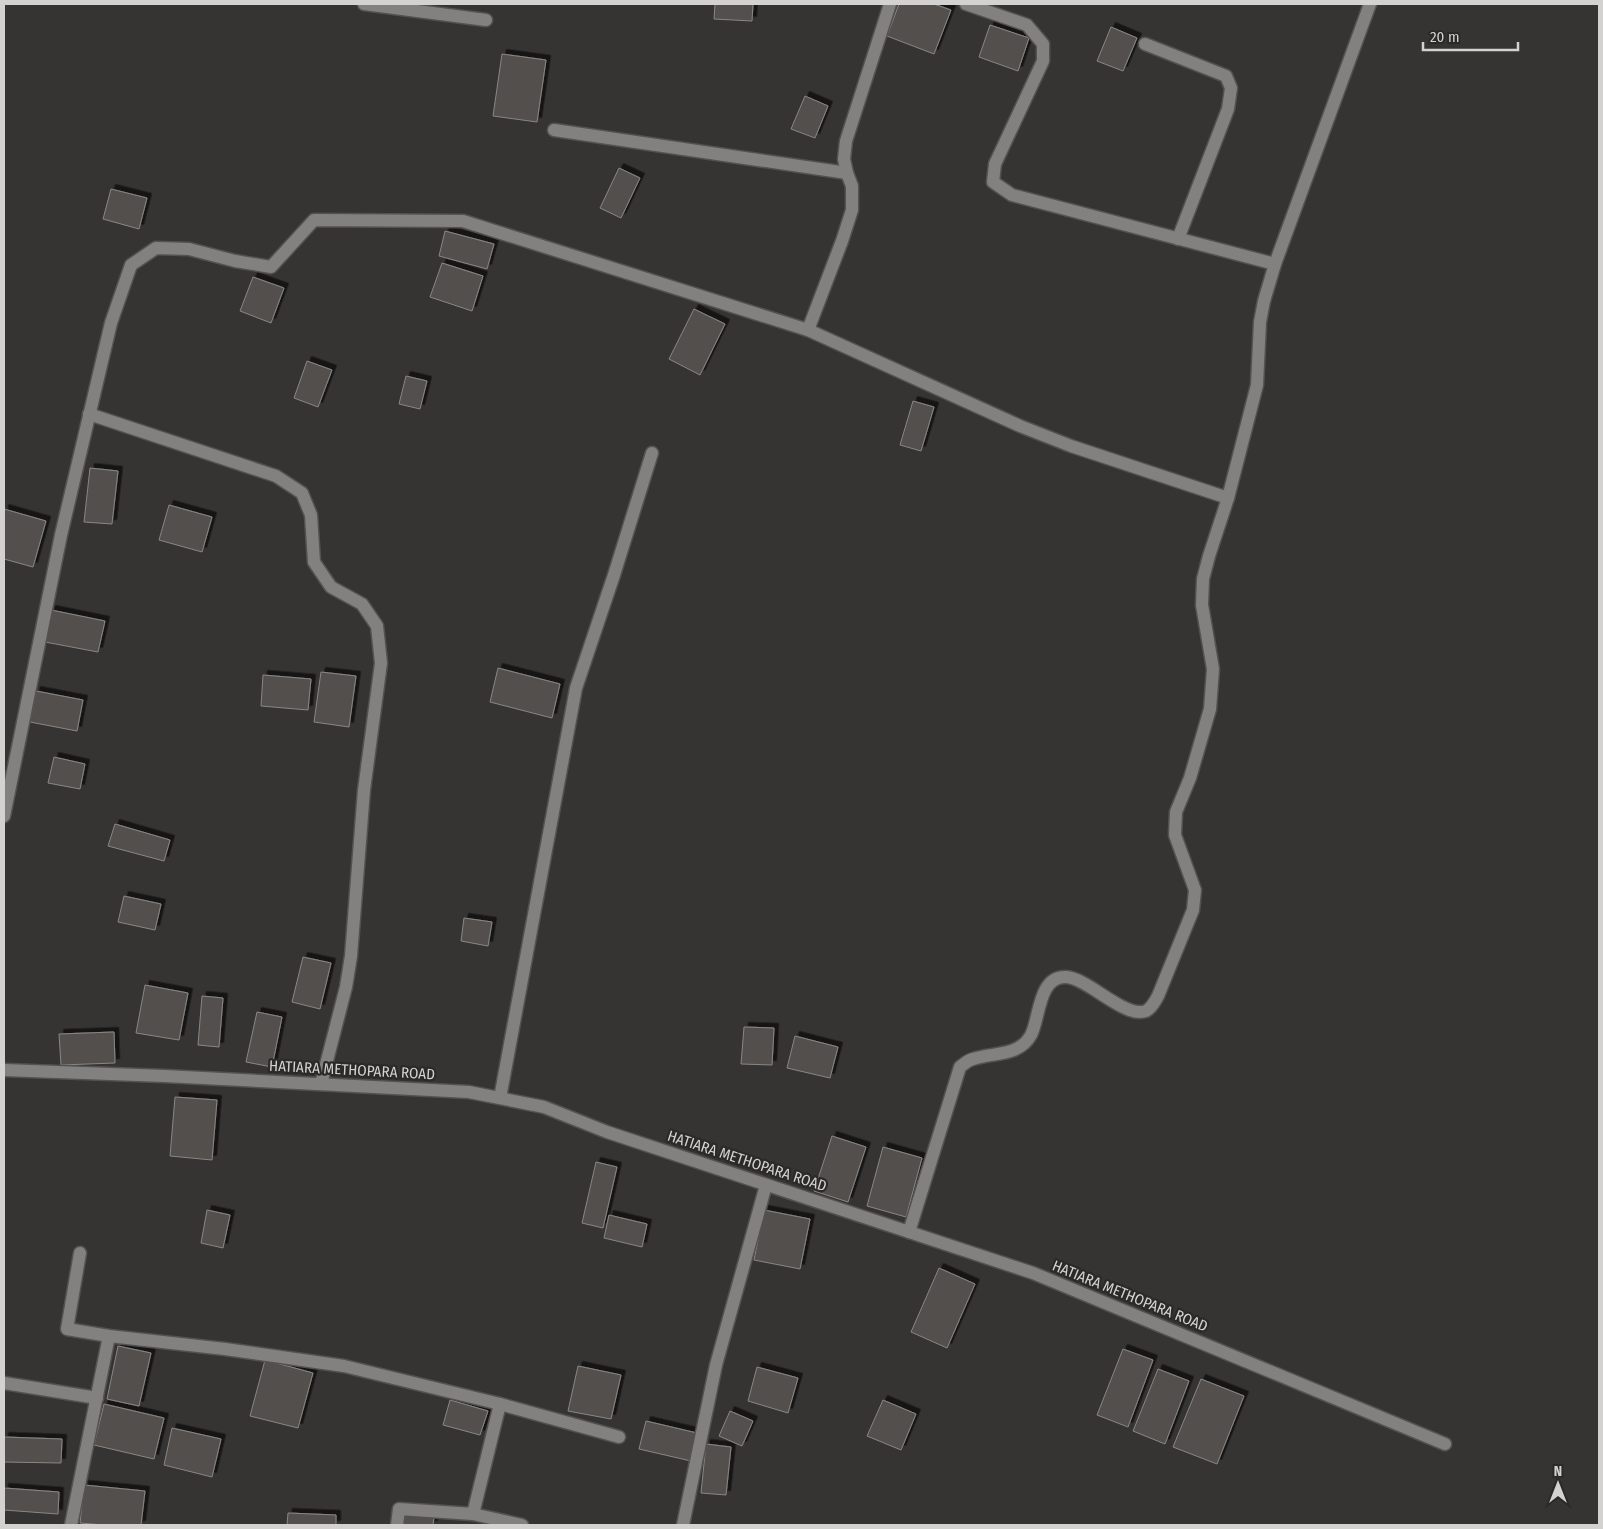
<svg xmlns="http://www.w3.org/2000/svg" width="1603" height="1529" viewBox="0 0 1603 1529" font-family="'Fira Sans Condensed',sans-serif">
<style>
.building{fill:#52504e;stroke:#898785;filter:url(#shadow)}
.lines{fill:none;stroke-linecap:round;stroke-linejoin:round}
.minor-casing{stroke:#545251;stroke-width:15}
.minor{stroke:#83817f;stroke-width:12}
.labels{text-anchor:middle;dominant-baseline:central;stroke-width:4.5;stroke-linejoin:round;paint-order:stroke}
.street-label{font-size:15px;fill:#d3d2d1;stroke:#2c2a28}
</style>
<defs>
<filter id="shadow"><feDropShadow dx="4.5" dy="-4.5" stdDeviation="0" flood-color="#0009"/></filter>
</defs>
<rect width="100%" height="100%" fill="#363432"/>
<!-- building -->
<g class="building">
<path d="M715,4H753L752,21L714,19Z"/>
<path d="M899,4H934L951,10L934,54L887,36Z"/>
<path d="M990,25L1029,38L1018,71L979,57Z"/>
<path d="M1111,27L1137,38L1123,71L1097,61Z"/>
<path d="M502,54L546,60L537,122L493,116Z"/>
<path d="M805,96L828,106L815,138L791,129Z"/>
<path d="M619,168L640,178L621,218L600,208Z"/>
<path d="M111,189L147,198L139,229L103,219Z"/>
<path d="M445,231L494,244L487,269L439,256Z"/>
<path d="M442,263L483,276L472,311L430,297Z"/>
<path d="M253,277L284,288L271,323L240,311Z"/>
<path d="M694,309L725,324L700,375L669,359Z"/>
<path d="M307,361L332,370L318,407L294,398Z"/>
<path d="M406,376L427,381L420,409L399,404Z"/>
<path d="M913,401L934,407L921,451L900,445Z"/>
<path d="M90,468L118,471L112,524L84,522Z"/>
<path d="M169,505L212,517L202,552L159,540Z"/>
<path d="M4,509L46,521L33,567L4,559Z"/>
<path d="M51,610L105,621L98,652L45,642Z"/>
<path d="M498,668L560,684L552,718L490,702Z"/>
<path d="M321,672L356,676L349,727L314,722Z"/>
<path d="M263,675L311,679L308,710L261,706Z"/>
<path d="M36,691L83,700L77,731L30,722Z"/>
<path d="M54,757L85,764L80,789L48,783Z"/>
<path d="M115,824L170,840L164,861L108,846Z"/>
<path d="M124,896L161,904L155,930L118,922Z"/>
<path d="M464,918L492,922L488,946L461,941Z"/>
<path d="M303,957L331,963L320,1009L292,1002Z"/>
<path d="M145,985L188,993L179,1040L136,1033Z"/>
<path d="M202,996L223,998L219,1047L198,1045Z"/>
<path d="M257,1012L282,1017L272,1067L246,1062Z"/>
<path d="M744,1027L774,1028L772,1065L741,1064Z"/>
<path d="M114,1032L115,1063L61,1065L59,1034Z"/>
<path d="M795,1036L838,1047L830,1078L787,1068Z"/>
<path d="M175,1097L217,1100L212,1160L170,1156Z"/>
<path d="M832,1136L866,1147L848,1202L814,1191Z"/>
<path d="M883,1147L922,1158L906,1217L867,1206Z"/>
<path d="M596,1162L617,1167L603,1228L582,1223Z"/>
<path d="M207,1210L230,1215L223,1248L201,1243Z"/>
<path d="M764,1210L810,1219L800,1269L754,1260Z"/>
<path d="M609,1215L647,1224L642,1247L604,1238Z"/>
<path d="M939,1268L975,1284L947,1348L911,1332Z"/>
<path d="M118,1346L151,1353L139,1406L107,1399Z"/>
<path d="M1123,1349L1153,1360L1128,1427L1097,1415Z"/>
<path d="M265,1360L313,1373L298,1428L250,1416Z"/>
<path d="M578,1366L621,1375L611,1419L568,1411Z"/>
<path d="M757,1367L798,1378L788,1413L748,1401Z"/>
<path d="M1158,1369L1189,1381L1165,1444L1133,1431Z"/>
<path d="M1201,1379L1244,1396L1217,1464L1173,1447Z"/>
<path d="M450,1400L488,1411L480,1435L443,1425Z"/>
<path d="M883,1400L916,1414L901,1450L867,1436Z"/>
<path d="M104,1404L164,1418L154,1459L94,1445Z"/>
<path d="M730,1411L753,1421L742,1446L719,1436Z"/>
<path d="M646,1421L697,1433L691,1461L639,1449Z"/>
<path d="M172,1428L221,1439L212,1477L164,1465Z"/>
<path d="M4,1437L62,1439L61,1463L4,1462Z"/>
<path d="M706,1444L731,1447L726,1495L701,1493Z"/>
<path d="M84,1485L145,1491L141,1525H104L80,1523Z"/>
<path d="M4,1488L59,1492L58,1514L4,1510Z"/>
<path d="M288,1513L336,1515V1525H287Z"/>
<path d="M405,1514L434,1517L433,1525H404Z"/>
</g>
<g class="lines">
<!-- minor casing -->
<g class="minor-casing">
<g id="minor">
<path d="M364,4L486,20"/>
<path d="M966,4L1027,25L1043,44V61L995,164L993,182L1012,195L1275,264"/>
<path d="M1145,44L1226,76L1231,88L1228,109L1178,239"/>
<path d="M554,130L847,173"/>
<path d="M808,330L842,241L852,210V186L847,173L844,159L846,141L890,4"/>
<path d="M89,414L276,476L302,493L311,515L314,562L331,587L362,604L377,626L381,663L364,790L351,956L346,987L321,1084"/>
<path d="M4,816L61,535L111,323L131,265L156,248L189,249L235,261L271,267L314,220L463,221L808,330L1020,426L1071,446L1228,498"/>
<path d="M4,1070L164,1076L469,1092L544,1107L607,1132L1033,1273L1445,1444"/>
<path d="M500,1098L576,688L614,575L652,453"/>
<path d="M909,1232L960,1067C964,1064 968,1060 973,1059C993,1052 1019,1057 1031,1035C1040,1018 1038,976 1066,977C1088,978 1125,1019 1146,1011C1152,1008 1155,1001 1158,996L1193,910L1195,890L1175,835L1176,812L1190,778L1210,709L1213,669L1202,605L1203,579L1209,556L1228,498L1257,385L1260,322L1264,301L1275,264L1370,4"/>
<path d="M80,1253L67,1329L109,1336L225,1349L344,1366L500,1404L619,1437"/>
<path d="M4,1383L97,1398"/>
<path d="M473,1514L522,1525"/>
<path d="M71,1525L109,1336"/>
<path d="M397,1525L399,1509L473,1514L500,1404"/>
<path d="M683,1525L716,1365L766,1185"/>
</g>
</g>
<!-- minor -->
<use href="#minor" class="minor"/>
</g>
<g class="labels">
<!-- street labels -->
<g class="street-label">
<text transform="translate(352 1070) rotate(3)">HATIARA METHOPARA ROAD</text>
<text transform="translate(747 1161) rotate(18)">HATIARA METHOPARA ROAD</text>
<text transform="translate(1130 1296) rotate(22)">HATIARA METHOPARA ROAD</text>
</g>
</g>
<!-- border -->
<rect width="1603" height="1529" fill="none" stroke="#d3d2d1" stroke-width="10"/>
<!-- north arrow -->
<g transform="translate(1558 1484)" stroke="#2c2a28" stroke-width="4" paint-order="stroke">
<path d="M0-4L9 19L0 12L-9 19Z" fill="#d3d2d1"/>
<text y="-8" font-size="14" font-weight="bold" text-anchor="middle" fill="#d3d2d1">N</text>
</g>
<!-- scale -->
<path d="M1423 42v8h95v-8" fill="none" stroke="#d3d2d1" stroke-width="2.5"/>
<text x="1430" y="42" font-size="15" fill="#d3d2d1" stroke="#2c2a28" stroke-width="4" paint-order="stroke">20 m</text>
</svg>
